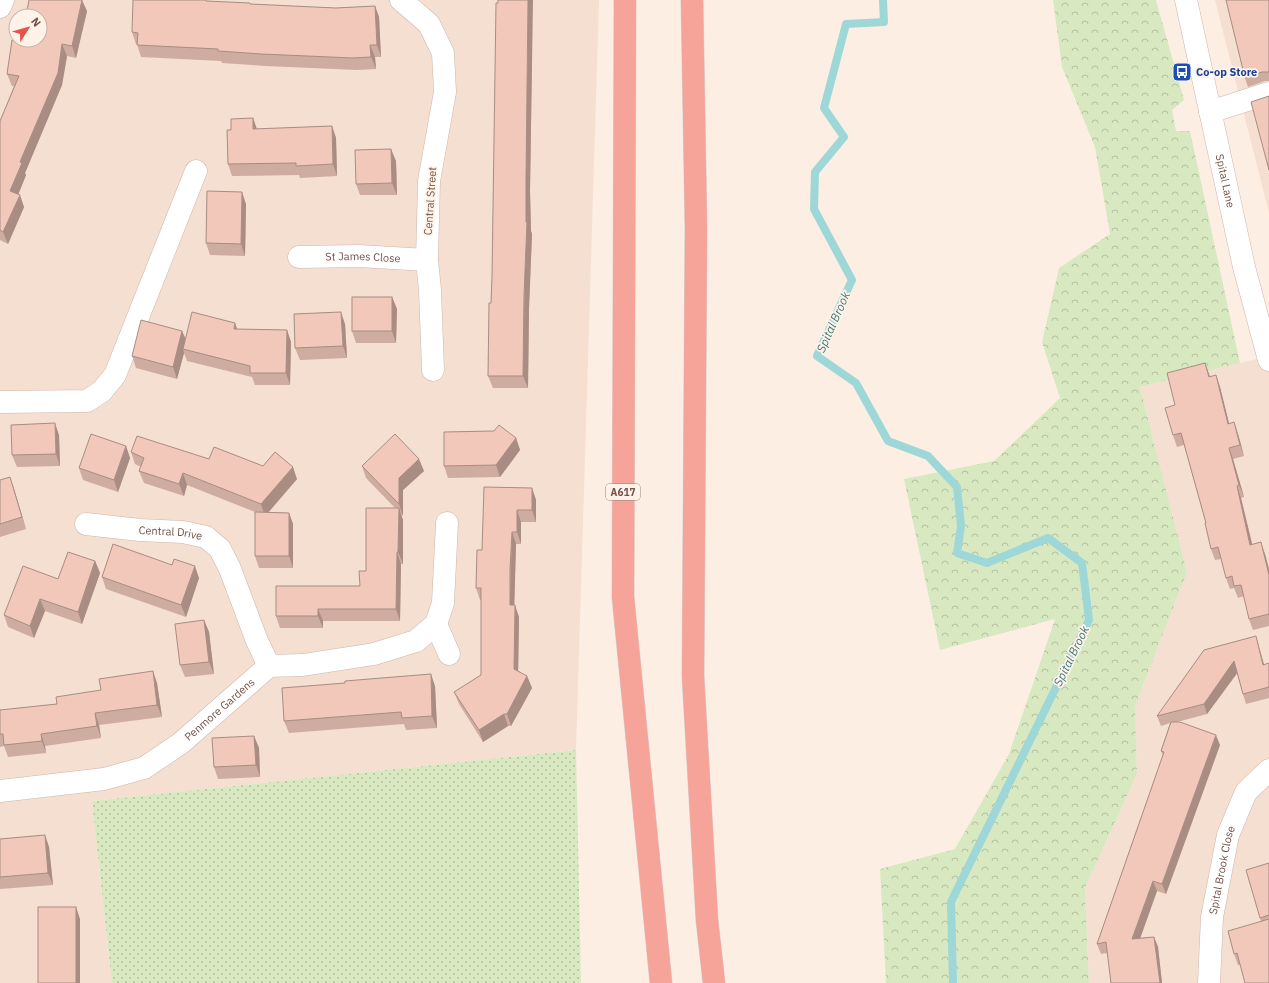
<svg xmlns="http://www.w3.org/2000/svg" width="1269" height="983" viewBox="0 0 1269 983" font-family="'IBM Plex Sans',sans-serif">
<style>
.residential{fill:#f4dfd1;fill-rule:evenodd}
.forest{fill:url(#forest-crowns)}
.garden{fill:url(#garden-dots)}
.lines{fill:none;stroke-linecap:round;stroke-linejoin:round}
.stream{stroke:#9ed7d7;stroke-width:8}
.minor-casing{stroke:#cfb6ac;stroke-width:23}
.highway-casing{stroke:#d8cfcc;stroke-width:23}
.minor{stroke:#fff;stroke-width:22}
.highway{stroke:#f6a49a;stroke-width:22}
.wall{fill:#cfaca0}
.shaded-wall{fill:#a98c82}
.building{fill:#f1c8ba;stroke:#a98c82}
.labels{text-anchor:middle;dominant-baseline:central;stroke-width:3.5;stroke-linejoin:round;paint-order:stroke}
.shield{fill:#fff3e9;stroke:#9e8279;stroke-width:1}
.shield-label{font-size:10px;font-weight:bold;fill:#745249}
.transit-label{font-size:11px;font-weight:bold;fill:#164399;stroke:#fff3e9;text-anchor:start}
.street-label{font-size:11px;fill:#745249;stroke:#fff3e9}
.water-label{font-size:12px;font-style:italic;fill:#3d7879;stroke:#fff3e9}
</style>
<defs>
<pattern id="forest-crowns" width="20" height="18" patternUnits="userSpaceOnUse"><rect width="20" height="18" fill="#d8e9c1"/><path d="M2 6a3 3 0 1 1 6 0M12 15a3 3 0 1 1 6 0" fill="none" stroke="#b4bf9f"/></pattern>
<pattern id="garden-dots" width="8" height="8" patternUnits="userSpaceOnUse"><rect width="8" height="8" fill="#d8e9c1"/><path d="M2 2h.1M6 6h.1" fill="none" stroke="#b4bf9f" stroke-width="1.8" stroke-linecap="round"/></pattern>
</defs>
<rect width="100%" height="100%" fill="#fceee3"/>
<!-- residential -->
<g class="residential">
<path d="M0,0H599L576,750L92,801L112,983H0ZM16,16H40V40H16Z"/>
<path d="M1215,0H1269V213Z"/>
<path d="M1269,356V983H1089L1085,888L1137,774L1135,706L1187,572L1140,387Z"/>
</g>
<!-- forest -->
<path class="forest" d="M1053,0H1156L1184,100L1172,110L1176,131H1190L1240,363L1140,387L1187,572L1135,706L1137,774L1085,888L1089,983H886L880,869L955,849L1009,754L1055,619L940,650L904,479L994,461L1060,398L1042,342L1059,268L1110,234L1095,147L1062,67Z"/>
<!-- garden -->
<path class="garden" d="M576,750L581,983H112L92,801Z"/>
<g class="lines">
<!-- stream -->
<path class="stream" d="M883,0L884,22L846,24L824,108L844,137L815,172L814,209L852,280L817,356L856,383L888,441L928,456L957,487L961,526L957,553L987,563L1048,538L1082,563L1089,620L951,902L953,983"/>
<!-- minor casing -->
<g class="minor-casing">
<g id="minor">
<path d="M401,0L429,24L443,53L445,92L429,181L427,260L430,290L433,370"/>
<path id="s1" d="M1186,0L1244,267L1269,360"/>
<path d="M0,7L3,0"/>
<path d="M1210,112L1269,93"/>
<path id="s2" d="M299,257L359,256L427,260"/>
<path d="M0,402L87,401L102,391L115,375L196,171"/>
<path id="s3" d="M86,524L140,530L183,532L206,537L220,549L230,569L257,641L269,666"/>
<path d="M436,624L449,654"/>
<path id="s4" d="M0,791L104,779L144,768L181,743L269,666L303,665L374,654L416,641L436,624L443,603L447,523"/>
<path id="s5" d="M1209,983L1212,917L1228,835L1246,792L1269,770"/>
</g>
</g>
<!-- highway casing -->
<g class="highway-casing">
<g id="highway">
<path d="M625,0L623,597L661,983"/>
<path d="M692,0L696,228L693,676L707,920L714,983"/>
</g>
</g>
<!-- minor -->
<use href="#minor" class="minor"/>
<!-- highway -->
<use href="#highway" class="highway"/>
</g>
<!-- wall -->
<g class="wall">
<path d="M1269,0V81H1265L1248,87L1245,78Z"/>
<path d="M207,1L250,4L336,8L375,6L379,17L381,57H375L376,69L357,70L266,66L222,63L221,61L141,57L137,44H136L132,32Z"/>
<path d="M87,11L76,58L67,56L62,85L25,173L26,175L18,194L24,207L8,244L0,240V121L14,86H12L7,74L21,41Z"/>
<path d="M532,52L530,191L531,231L532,234L529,308L528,388H493L488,376L492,277Z"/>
<path d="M253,118L257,129L332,126L336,138L337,176L300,178L299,175L232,176L228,164L231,130Z"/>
<path d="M396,161L397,195H360L356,184Z"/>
<path d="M246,204L245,256L210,255L206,243Z"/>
<path d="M392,297L397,309L396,343H356L352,331Z"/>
<path d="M235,323L237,329L287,330L291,342L290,385H255L252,377L187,361L184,353L177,379L136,368L132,356L182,331L186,339Z"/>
<path d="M345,324L347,358L300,360L295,348Z"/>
<path d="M1205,363L1210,377L1216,375L1220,387L1229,424L1234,422L1238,434L1244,456L1233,459L1244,497L1241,498L1252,544L1265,554L1269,569V626L1253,630L1249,619L1244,596L1238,598L1234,588L1230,589L1226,578L1221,559L1215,560L1211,549L1206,523L1184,445L1177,447L1173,435L1175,405Z"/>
<path d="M59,435L60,466L17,467L12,455Z"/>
<path d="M516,438L520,450L500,477L448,478L444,466Z"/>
<path d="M126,446L130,458L118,492L83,480L79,468Z"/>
<path d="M131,452L209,459L263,466L297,479L269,512L289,513L293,524V568H259L255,556V512L187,485L184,496L144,483L139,471L141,467L135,464Z"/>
<path d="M362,466L424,471L403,490V516L401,514L403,520V564H401L400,621H323V628H280L276,616L360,586L366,571L395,508L366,478Z"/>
<path d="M10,477L14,489L26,529L0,537V480Z"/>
<path d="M532,488L536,500V522H521V544H516L514,605L519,617L518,671L527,676L532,688L511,726H508L483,742L459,704L454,692L481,675V600H480L476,588L482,550Z"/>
<path d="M95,561L100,573L82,624L45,611L34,638L8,627L4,615L58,579Z"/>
<path d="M102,577L199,578L186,617L106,589Z"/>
<path d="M204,620L209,632L214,674L185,677L180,665Z"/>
<path d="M1256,636L1259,647L1264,665L1269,663V698L1246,704L1243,694L1237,673L1207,714L1177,722L1220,745L1166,894L1157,891L1140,938L1154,937L1158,947L1162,983H1111L1108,953L1101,954L1097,944L1163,755L1161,751L1170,723L1161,726L1157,716Z"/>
<path d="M157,683L162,717L99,725L101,738L45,746L46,753L8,757L4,746L0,747V710L57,704Z"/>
<path d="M435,686L437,728L406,730L404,724L289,733L284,721Z"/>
<path d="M254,736L259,748L260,777L218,779L214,767Z"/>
<path d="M45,835L49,847L53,885L0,889V839Z"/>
<path d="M1269,863V983L1240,965H1238L1234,954L1261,921L1260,918Z"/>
</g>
<!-- shaded-wall -->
<g class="shaded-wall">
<path d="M82,0L87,11L76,58L72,46Z"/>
<path d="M528,0H533L530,191L531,231L532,234L529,308L528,388L523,376L526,222V179Z"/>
<path d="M375,6L379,17L381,57L377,45Z"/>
<path d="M62,44L67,56L62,85L25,173L26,175L15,203L10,191Z"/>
<path d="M370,45L375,57L376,69L371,57Z"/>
<path d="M253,118L257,130L253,129Z"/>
<path d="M332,126L336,138L337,176L333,164Z"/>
<path d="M391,149L396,161L397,195L392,183Z"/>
<path d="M242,192L246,204L245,256L241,244Z"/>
<path d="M20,195L24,207L8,244L3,232Z"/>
<path d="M392,297L397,309L396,343L392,331Z"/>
<path d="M341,312L345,324L347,358L343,346Z"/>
<path d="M235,323L239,335L234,329Z"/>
<path d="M287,330L291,342L290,385L286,373Z"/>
<path d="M182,331L187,343L183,349L184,353L177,379L173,367Z"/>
<path d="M1205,363L1209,374L1213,389L1209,377Z"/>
<path d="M1216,375L1220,387L1232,435L1228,424Z"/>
<path d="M1234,422L1238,434L1244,456L1240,445Z"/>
<path d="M55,423L59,435L60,466L56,454Z"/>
<path d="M516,438L520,450L500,477L496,465Z"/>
<path d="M126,446L130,458L118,492L114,480Z"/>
<path d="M1229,448L1233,459L1244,497L1239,485Z"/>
<path d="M419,459L424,471L403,490V516L399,504V478Z"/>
<path d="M293,467L297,479L265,516L261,504Z"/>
<path d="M183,473L187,485L184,496L179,484Z"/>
<path d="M10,477L14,489L26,529L22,517Z"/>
<path d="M1237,486L1241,498L1255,556L1250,545Z"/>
<path d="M532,488L536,500V522L532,510Z"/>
<path d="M399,508L403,520V564L398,552Z"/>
<path d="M517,510L521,522V544L517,532Z"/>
<path d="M289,513L293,524V568L289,556Z"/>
<path d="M512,532L516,544L514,617L510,605Z"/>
<path d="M1261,542L1265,554L1269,569V575Z"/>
<path d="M397,552L401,564L400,621L396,609Z"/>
<path d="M95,561L100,573L82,624L78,612Z"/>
<path d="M195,566L199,578L186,617L181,605Z"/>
<path d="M40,599L45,611L34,638L30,626Z"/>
<path d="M515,605L519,617L518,681L514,669Z"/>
<path d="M318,609L323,621V628L318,616Z"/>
<path d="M204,620L209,632L214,674L209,662Z"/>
<path d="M1256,636L1259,647L1267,675L1263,665Z"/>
<path d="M1234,661L1238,672L1207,714L1204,704Z"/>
<path d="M153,671L157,683L162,717L157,705Z"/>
<path d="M431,674L435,686L437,728L432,716Z"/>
<path d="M527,676L532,688L511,726L507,714Z"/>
<path d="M95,713L99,725L101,738L97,726Z"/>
<path d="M504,714L508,726L483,742L479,730Z"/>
<path d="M41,734L45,746L46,753L42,741Z"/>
<path d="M1216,735L1220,745L1166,894L1162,884Z"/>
<path d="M254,736L259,748L260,777L256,765Z"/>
<path d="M45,835L49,847L53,885L48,873Z"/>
<path d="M1153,881L1157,891L1136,950L1132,939Z"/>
<path d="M76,907L80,919V983H76Z"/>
<path d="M1154,937L1158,947L1162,983H1160Z"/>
</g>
<!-- building -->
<g class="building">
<path d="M29,0H82L72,46L62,44L58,73L20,162L22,163L10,191L20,195L3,232L0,230V121L19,76L7,74L12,40L21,41V40H40V16H26Z"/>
<path d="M133,0H206V1L250,3V4L336,8L375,6L377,45H370L371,57L353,58L261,54L218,51V49L137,45L138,33L132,32Z"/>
<path d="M498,0H528L526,179V222H527L524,296L523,376H488L489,303H491L492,277L496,3H498Z"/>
<path d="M1226,0H1269V72H1262L1245,78Z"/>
<path d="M1269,96V170L1251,102Z"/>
<path d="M253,118V129L332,126L333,164L296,166V163L228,164L227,130H231V119Z"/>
<path d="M391,149L392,183L356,184L355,150Z"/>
<path d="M207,191L242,192L241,244L206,243Z"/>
<rect x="352" y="297" width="40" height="34"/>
<path d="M192,312L235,323L234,329L287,330L286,373H250V366L183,349Z"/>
<path d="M341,312L343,346L295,348L294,314Z"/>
<path d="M141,320L182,331L173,367L132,356Z"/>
<path d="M1205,363L1209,377L1216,375L1228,424L1234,422L1240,445L1229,448L1239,485L1237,486L1250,545L1261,542L1269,575V614L1249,619L1241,585L1234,586L1232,576L1226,578L1218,547L1211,549L1205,523H1206L1181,433L1173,435L1165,408L1175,405L1167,373Z"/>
<path d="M55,423L56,454L12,455L11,425Z"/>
<path d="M499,425L516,438L496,465L444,466V432L494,431Z"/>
<path d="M91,434L126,446L114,480L79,468Z"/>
<path d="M395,434L419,459L399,478V504L362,466Z"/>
<path d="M137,436L209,459L214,447L263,466L275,452L293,467L261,504L183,473L179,484L139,471L144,458L131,452Z"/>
<path d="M10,477L22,517L0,524V480Z"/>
<path d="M484,487L532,488V510H517V532H512L510,570V605H515L514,669L527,676L507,714H504L479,730L454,692L481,675V588H476L477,550H482Z"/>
<path d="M366,508H399L398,552H397L396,609H318V616H276V586H360L359,571H366Z"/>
<path d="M255,512L289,513V556H255Z"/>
<path d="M113,544L172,565L174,559L195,566L181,605L102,577Z"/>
<path d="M68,552L95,561L78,612L40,599L30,626L4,615L23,566L58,579Z"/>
<path d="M204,620L209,662L180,665L175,624Z"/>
<path d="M1256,636L1263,665L1269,663V687L1243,694L1234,661L1204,704L1157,716L1204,650Z"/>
<path d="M153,671L157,705L95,713L97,726L41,734L42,741L4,745L3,734H0V710L57,704L56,697L101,690L99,679Z"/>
<path d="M431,674L432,716L402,718L401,712L284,721L282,688L345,683V681Z"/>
<path d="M1171,722H1180L1216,735L1162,884L1153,881L1132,939L1154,937L1160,983H1111L1106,942L1097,944L1164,752L1161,751Z"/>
<path d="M254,736L256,765L214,767L212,738Z"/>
<path d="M45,835L48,873L0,877V839Z"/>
<path d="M1269,863V915L1260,918L1246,870Z"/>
<rect x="38" y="907" width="38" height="76"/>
<path d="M1269,919V983H1245L1237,953L1234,954L1228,931Z"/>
</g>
<!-- icons -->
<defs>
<g id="bus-square" transform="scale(1)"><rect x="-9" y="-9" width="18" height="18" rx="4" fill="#1a4fb4" stroke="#fff3e9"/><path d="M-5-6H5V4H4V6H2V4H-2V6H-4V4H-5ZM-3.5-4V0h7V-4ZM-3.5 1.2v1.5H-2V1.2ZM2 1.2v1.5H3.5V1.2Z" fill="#fff"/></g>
</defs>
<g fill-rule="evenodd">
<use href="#bus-square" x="1182" y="72"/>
</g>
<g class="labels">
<!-- shield labels -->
<rect class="shield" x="606" y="484" width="34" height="16" rx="3"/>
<g class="shield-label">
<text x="623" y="492">A617</text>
</g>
<!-- transit labels -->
<g class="transit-label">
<text x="1196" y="72">Co-op Store</text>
</g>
<!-- street labels -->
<g class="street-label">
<text stroke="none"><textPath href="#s1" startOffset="185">Spital Lane</textPath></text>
<text transform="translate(430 201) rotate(-86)">Central Street</text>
<text stroke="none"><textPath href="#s2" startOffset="64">St James Close</textPath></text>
<text stroke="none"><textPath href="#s3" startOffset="85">Central Drive</textPath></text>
<text stroke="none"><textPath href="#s4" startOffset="242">Penmore Gardens</textPath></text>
<text stroke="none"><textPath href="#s5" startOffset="114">Spital Brook Close</textPath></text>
</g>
<!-- water labels -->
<g class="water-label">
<text transform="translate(833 322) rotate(-66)">Spital Brook</text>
<text transform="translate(1071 656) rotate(-64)">Spital Brook</text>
</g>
</g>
<!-- north arrow -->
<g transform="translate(28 28) rotate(53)"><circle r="19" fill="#fff3e9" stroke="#c7b3a9"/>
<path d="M0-3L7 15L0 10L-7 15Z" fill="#e65348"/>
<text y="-6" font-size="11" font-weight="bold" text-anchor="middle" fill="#745249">N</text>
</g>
</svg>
